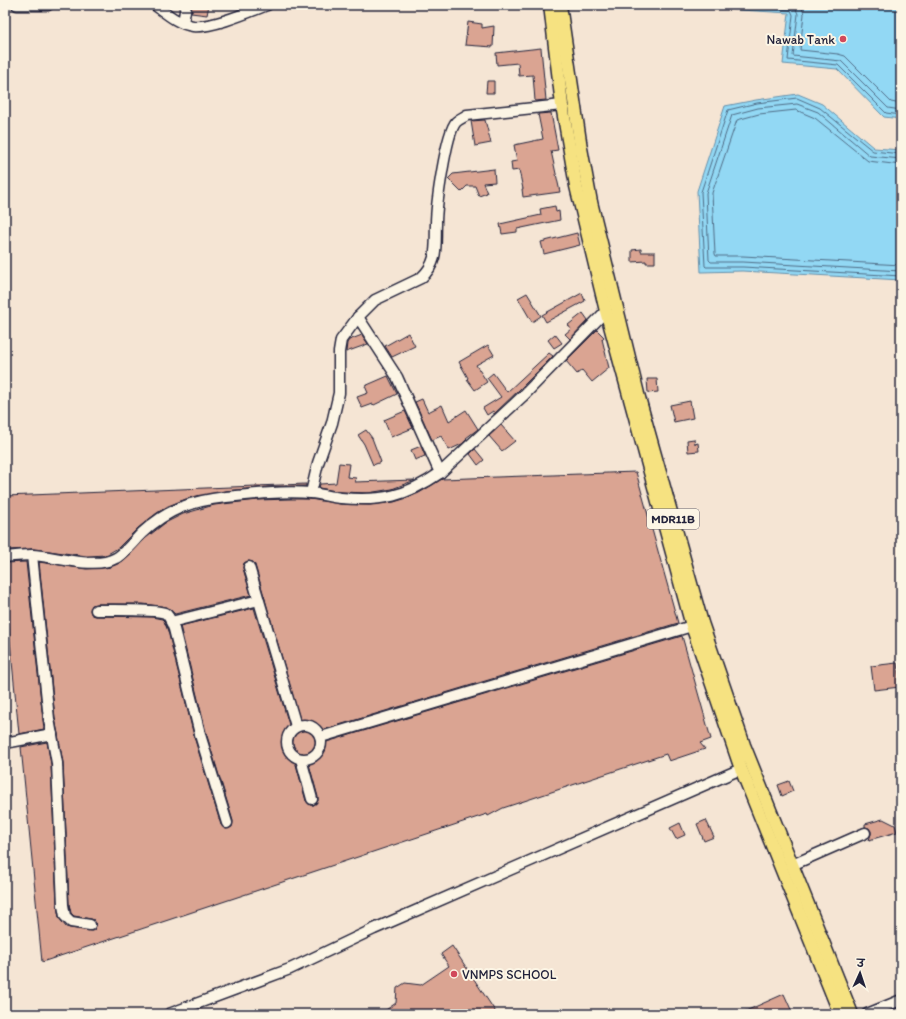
<svg xmlns="http://www.w3.org/2000/svg" width="906" height="1019" viewBox="0 0 906 1019" font-family="Itim,'Playpen Sans Deva',sans-serif">
<style>
.water{fill:#92d8f4;stroke:#658faa}
.lines{fill:none;stroke-linecap:round;stroke-linejoin:round}
.shore{stroke:#4f6b85;stroke-width:1}
.building{fill:#daa492;stroke:#22223b;fill-rule:evenodd}
.minor-casing{stroke:#22223b;stroke-width:13}
.major-casing{stroke:#22223b;stroke-width:15}
.minor{stroke:#fcf5e5;stroke-width:10}
.major{stroke:#f6e281;stroke-width:12}
.poi-dot{fill:#d1495b;stroke:#fcf5e5;stroke-width:1.5}
.labels{text-anchor:middle;dominant-baseline:central;stroke-width:4;stroke-linejoin:round;paint-order:stroke}
.shield{fill:#fcf5e5;stroke:#63616e;stroke-width:1}
.shield-label{font-size:12px;font-weight:bold;fill:#22223b}
.poi-label{font-size:13px;fill:#22223b;stroke:#fcf5e5;text-anchor:end}
</style>
<rect width="100%" height="100%" fill="#f5e5d4"/>
<filter id="ink" filterUnits="userSpaceOnUse"><feTurbulence type="fractalNoise" baseFrequency=".025" numOctaves="2"/><feDisplacementMap in="SourceGraphic" scale="8" xChannelSelector="R" yChannelSelector="G"/><feConvolveMatrix kernelMatrix="1 2 1 2 8 2 1 2 1" color-interpolation-filters="sRGB"/></filter>
<g filter="url(#ink)">
<!-- water -->
<g class="water">
<path d="M709,5H901V119L884,117L837,69L783,64L789,13L708,8Z"/>
<path d="M798,94L822,104L874,148L901,150V280L742,271L701,272L697,191L725,106L756,100Z"/>
</g>
<g class="lines">
<!-- shore -->
<g class="shore">
<path d="M727,5L791,10L793,15L788,60L838,65L886,113L901,115"/>
<path d="M792,5L796,9L798,14L793,56L841,61L888,108L901,110"/>
<path d="M801,5L804,14L800,50L838,54L845,56L891,102L901,104"/>
<path d="M901,154L873,151L820,108L797,98L757,103L728,110L701,192L705,266L706,267H743L901,276"/>
<path d="M901,159L870,156L818,112L797,104L758,108L732,115L706,193L709,260L711,262H743L901,271"/>
<path d="M901,165L868,161L815,118L796,110L759,114L737,120L712,193L715,254L716,256H743L901,265"/>
</g>
</g>
<!-- building -->
<g class="building">
<path d="M192,5H209L207,15L191,13Z"/>
<path d="M468,22L482,24V28L494,26L493,47L465,45Z"/>
<path d="M541,48L546,100L535,101L533,75L519,76L518,63L497,65L496,53Z"/>
<path d="M487,81H494V93H486Z"/>
<path d="M551,113L558,150L551,151L560,192L523,197L522,189H523L519,170L512,171L511,162L517,161L514,145L543,139L538,114Z"/>
<path d="M485,120L491,143L475,146L471,121Z"/>
<path d="M494,169L495,182L483,183L487,193L479,196L475,186H467L461,192L448,179L453,174Z"/>
<path d="M555,206L556,212L559,211L560,220L517,229V232L502,234L500,224L541,215L540,209Z"/>
<path d="M577,233L580,245L544,254L541,242Z"/>
<path d="M641,249V252H655V263H646V261L632,262V250Z"/>
<path d="M527,293L541,316L532,322L518,298Z"/>
<path d="M582,293L585,301L546,322L542,315Z"/>
<path d="M583,313L588,320L570,339L565,334L571,329L568,325Z"/>
<path d="M597,330L604,337L602,339L609,368L592,382L582,370L577,374L566,361Z"/>
<path d="M408,333L415,346L392,357L385,346Z"/>
<path d="M555,334L562,343L554,348L548,340Z"/>
<path d="M362,335L368,344L346,352L347,343L349,340Z"/>
<path d="M488,345L494,355L476,365L487,382L475,390L467,379L468,378L459,362Z"/>
<path d="M549,353L553,356L519,390L494,414L493,411L487,415L483,408L501,397L487,378L493,373L507,392Z"/>
<path d="M388,376L397,394L374,405L373,404L362,408L357,397L368,393L365,386Z"/>
<path d="M647,379H657L658,392L648,393Z"/>
<path d="M422,399L428,412L442,405L449,421L466,410L478,429L466,438L467,439L462,444L449,450L441,436L432,440L415,402Z"/>
<path d="M690,401L693,418L674,422L670,405Z"/>
<path d="M405,411L413,428L391,437L384,420Z"/>
<path d="M501,425L515,441L502,451L489,436Z"/>
<path d="M366,430L372,438L381,462L373,465L364,444L358,435Z"/>
<path d="M694,439L695,444L698,443L699,451L688,452L687,440Z"/>
<path d="M421,446L425,456L415,460L411,450Z"/>
<path d="M475,449L484,460L478,465L470,454Z"/>
<path d="M339,463L349,464L347,477L356,478L355,482L415,480L392,489L368,493L342,492L319,488L320,484L336,483Z"/>
<path d="M636,472L678,623L319,731L316,733L315,738L317,742L323,743L682,636L711,739L700,743L705,749L669,761L666,754L503,808L488,816L487,814L42,962L21,747L47,742L51,764L57,905L59,918L66,927L70,928L92,931L95,929L96,926L94,920L91,919L74,916L71,913L69,904L63,763L55,718L39,562L86,569L110,567L123,561L146,538L165,523L183,514L214,505L258,500L290,499H310L340,504L369,505L394,502L407,498L419,493L442,479ZM248,561L253,562L255,565L302,727L300,731L297,732L292,731L290,728L254,608L180,626L207,736L233,821L232,827L226,829L221,825L195,740L168,631L164,621L162,619L152,617L96,616L91,614L90,610L92,605L96,604H143L167,607L175,614L251,595L243,568L244,563ZM299,753H303L307,757L318,797V801L314,805H310L306,801L295,761V757Z"/>
<path d="M306,484V486L268,487L225,491L189,498L168,506L157,513L138,528L118,548L106,555L87,556L33,549L5,550V496Z"/>
<path d="M26,562L44,729L19,734L5,589V563Z"/>
<path d="M897,663L900,687L874,690L871,666Z"/>
<path d="M789,781L793,791L782,796L778,785Z"/>
<path d="M883,819L895,825L897,832L869,840L871,834V831L869,828L865,827V824Z"/>
<path d="M706,820L714,837L704,841L697,824Z"/>
<path d="M680,823L685,835L676,839L670,828Z"/>
<path d="M452,946L497,1014H380L396,1003L397,988L405,983L421,985L449,966L441,954Z"/>
<path d="M784,994L793,1014H739Z"/>
</g>
<g class="lines">
<!-- minor casing -->
<g class="minor-casing">
<g id="minor">
<path d="M17,5H48"/>
<path d="M155,5C166,13 178,24 193,26C212,28 249,12 267,5"/>
<path d="M183,23L186,5"/>
<path d="M358,317L397,377L440,473"/>
<path d="M311,493L318,463L332,423L339,393V352L341,340L358,317L375,300L421,278C439,262 435,245 436,224C436,206 446,133 456,122C459,119 464,117 467,115L562,105"/>
<path d="M32,555L49,719L57,763L63,905L65,916L71,922L90,925"/>
<path d="M5,557C14,556 23,555 32,555C55,556 95,570 116,558C124,554 135,540 142,533C168,509 191,501 226,497C254,494 283,491 311,493C321,494 331,497 341,498C381,502 407,496 440,473L524,395L606,311"/>
<path d="M249,567L296,726"/>
<path d="M96,610C109,610 156,609 165,613C170,616 172,624 174,629L201,738L227,823"/>
<path d="M171,622L259,600"/>
<circle cx="304" cy="742" r="17"/>
<path d="M321,737L692,626"/>
<path d="M5,743L52,734"/>
<path d="M301,759L312,799"/>
<path d="M792,865L865,833"/>
<path d="M169,1014L290,969L374,929L741,769"/>
<path d="M867,1014L901,1000"/>
</g>
</g>
<!-- major casing -->
<g class="major-casing">
<g id="major">
<path d="M550,5L562,105L576,186L606,311L692,626L741,769L840,1014"/>
<path d="M560,5L581,148L591,202L638,394L702,623L744,745L852,1014"/>
</g>
</g>
<!-- minor -->
<use href="#minor" class="minor"/>
<!-- major -->
<use href="#major" class="major"/>
</g>
</g>
<!-- markers -->
<g class="poi-dot">
<circle cx="843" cy="39" r="4"/>
<circle cx="454" cy="974" r="4"/>
</g>
<g class="labels">
<!-- shield labels -->
<rect class="shield" x="647" y="509" width="52" height="20" rx="3"/>
<g class="shield-label">
<text x="673" y="519">MDR11B</text>
</g>
<!-- poi labels -->
<g class="poi-label">
<text x="835" y="39">Nawab Tank</text>
<text x="462" y="974" text-anchor="start">VNMPS SCHOOL</text>
</g>
</g>
<!-- margin -->
<rect width="906" height="1019" fill="none" stroke="#fcf5e5" stroke-width="20"/>
<rect x="10" y="10" width="886" height="999" fill="none" stroke="#22223b" stroke-width="1.5" filter="url(#ink)"/>
<!-- north arrow -->
<g transform="translate(860 973) rotate(3)" stroke="#fcf5e5" stroke-width="3" paint-order="stroke">
<path d="M0-3L7 15L0 10L-7 15Z" fill="#22223b"/>
<text y="-6" font-size="11" font-weight="bold" text-anchor="middle" fill="#22223b">उ</text>
</g>
</svg>
